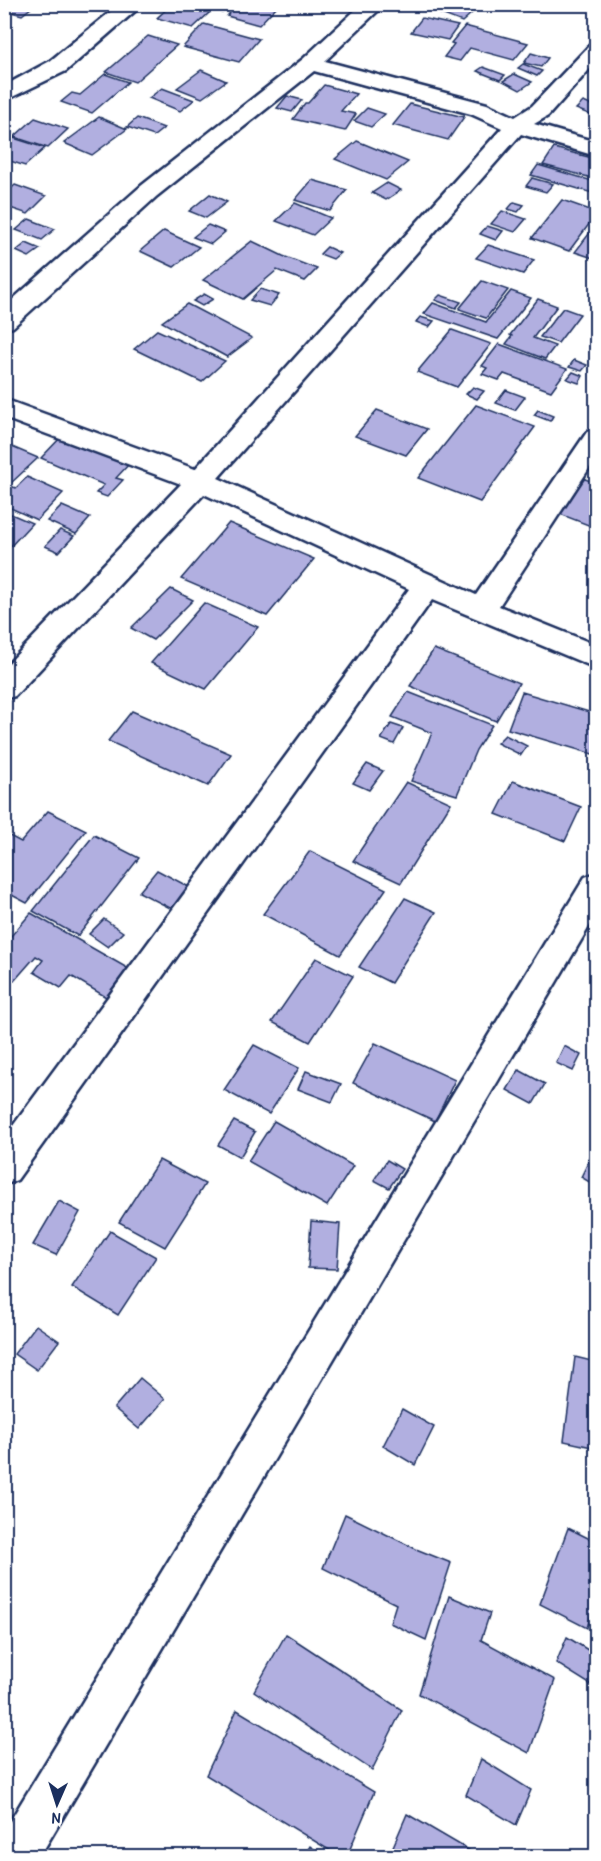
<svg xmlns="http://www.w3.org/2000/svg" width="601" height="1861" viewBox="0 0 601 1861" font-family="'Patrick Hand',sans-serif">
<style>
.building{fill:#b1afe0;stroke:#1b2f5e;stroke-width:1.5}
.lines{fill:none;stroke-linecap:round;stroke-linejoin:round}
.street-casing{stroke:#1b2f5e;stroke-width:5}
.street{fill:#fff;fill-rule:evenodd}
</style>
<rect width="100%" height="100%" fill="#fff"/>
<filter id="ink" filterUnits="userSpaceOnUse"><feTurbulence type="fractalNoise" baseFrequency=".0167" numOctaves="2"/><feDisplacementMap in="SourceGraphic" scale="12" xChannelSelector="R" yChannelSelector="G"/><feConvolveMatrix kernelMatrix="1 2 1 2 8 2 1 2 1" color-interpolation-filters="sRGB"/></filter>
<g filter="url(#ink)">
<!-- building -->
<g class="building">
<path d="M4,4H36L22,15L4,10Z"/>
<path d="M172,4H183L210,12L193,28L157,18Z"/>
<path d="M205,4H234L222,13L203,6Z"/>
<path d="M238,4H275L278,5L259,25L227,16Z"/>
<path d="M415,4H482L462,22Z"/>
<path d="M422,18L458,26L448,40L411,32Z"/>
<path d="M204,24L259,39L239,62L183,47Z"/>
<path d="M465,26L528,43L514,60L470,48L460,61L444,57L454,44L451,43Z"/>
<path d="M148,36L177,45L135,82L106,72Z"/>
<path d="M531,53L548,58L541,67L524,63Z"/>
<path d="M523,64L542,71L537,76L518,68Z"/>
<path d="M483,67L505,75L500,80L477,71Z"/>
<path d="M201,70L226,81L202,98L177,88Z"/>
<path d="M105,74L128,82L92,113L61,102L72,93L80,95Z"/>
<path d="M514,74L532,82L520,90L503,81Z"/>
<path d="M324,85L356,94L341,111L356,114L345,131L293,119L305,103H308Z"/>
<path d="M162,88L194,100L180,111L149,98Z"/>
<path d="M287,96L302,100L292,112L277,108Z"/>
<path d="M583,102L596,107V117L576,109Z"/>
<path d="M410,104L464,117L448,140L393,125Z"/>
<path d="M367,108L385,114L371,127L354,121Z"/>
<path d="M99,117L127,129L92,155L64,143Z"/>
<path d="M35,118L68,129L48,148L14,137Z"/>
<path d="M137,118L164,128L154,136L127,127Z"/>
<path d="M4,135L45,148L25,166L4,159Z"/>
<path d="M357,141L408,162L386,180L335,159Z"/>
<path d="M554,148L596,159V179L543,165Z"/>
<path d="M538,165L596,182V194L531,175Z"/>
<path d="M532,178L553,184L546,192L526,186Z"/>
<path d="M312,180L347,190L330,211L295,200Z"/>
<path d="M387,183L401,190L386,200L372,193Z"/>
<path d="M15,185L46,196L28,214L4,206V195Z"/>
<path d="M210,194L227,202L206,218L189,211Z"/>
<path d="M562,200L596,212V215L569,251L532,238Z"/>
<path d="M514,202L524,205L518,212L508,209Z"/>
<path d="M295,203L331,218L313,235L276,221Z"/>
<path d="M502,211L526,219L515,232L491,224Z"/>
<path d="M29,219L55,229L42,240L16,230Z"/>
<path d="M208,225L225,232L211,244L193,237Z"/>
<path d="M596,225V259L575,252Z"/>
<path d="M487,226L503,231L496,240L480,234Z"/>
<path d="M164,231L199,247L174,267L140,251Z"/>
<path d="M252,241L283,256L317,269L305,281L277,270L243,299L203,280Z"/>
<path d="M26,243L40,249L29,257L16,251Z"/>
<path d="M488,245L534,260L523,274L476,258Z"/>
<path d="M327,247L340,253L333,259L320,254Z"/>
<path d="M482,281L508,290L486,318L459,309Z"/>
<path d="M260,289L279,295L270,306L250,300Z"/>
<path d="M511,291L531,298L498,339L424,314L433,303L486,322Z"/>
<path d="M204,294L213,299L202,306L193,301Z"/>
<path d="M440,295L461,302L456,308L435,300Z"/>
<path d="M538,299L557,306L533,338L555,346L545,359L506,344L512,336L510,335Z"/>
<path d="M187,304L252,338L227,357L162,322Z"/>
<path d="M563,308L580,314L558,343L540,337Z"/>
<path d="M420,317L434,321L429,327L416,322Z"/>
<path d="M157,330L225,361L202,382L134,349Z"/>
<path d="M452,330L491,344L457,387L417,372Z"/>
<path d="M499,344L567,369L551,391L504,374L499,380L482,374L487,368L482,366Z"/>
<path d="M574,360L587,365L582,371L569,367Z"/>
<path d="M573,372L583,376L579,383L567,379Z"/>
<path d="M473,387L484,391L477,399L466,394Z"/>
<path d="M506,390L525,397L515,410L496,403Z"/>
<path d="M476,405L535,427L480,502L418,478Z"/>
<path d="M377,410L427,429L406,455L355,436Z"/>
<path d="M538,410L553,416L550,421L534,415Z"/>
<path d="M63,435L130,463L116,478L123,480L107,497L96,493L104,485L41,458Z"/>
<path d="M12,447L38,458L10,484L4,482V454Z"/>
<path d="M577,476L596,483V528L552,511Z"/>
<path d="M27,477L63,493L37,520L4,505V484L16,488Z"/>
<path d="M62,506L90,518L76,534L47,521Z"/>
<path d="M4,511L32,523L9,548L4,546Z"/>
<path d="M229,523L314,559L267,616L181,579Z"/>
<path d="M60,530L74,536L59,552L45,546Z"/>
<path d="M171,589L193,600L153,640L131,628Z"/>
<path d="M204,603L258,627L206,689L151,663Z"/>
<path d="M434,649L519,683L496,721L410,686Z"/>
<path d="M408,692L492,725L476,750L457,795L411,781L432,733L392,717Z"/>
<path d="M522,692L596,714V755L508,729Z"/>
<path d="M132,711L231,754L208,786L108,741Z"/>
<path d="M391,724L403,728L394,744L381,739Z"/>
<path d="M505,735L527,746L521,755L497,743Z"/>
<path d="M367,764L383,771L369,790L353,783Z"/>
<path d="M513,781L581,807L565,841L496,814Z"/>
<path d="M406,782L451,803L401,883L353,861Z"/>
<path d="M48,811L86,830L27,903L4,891V833L21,842Z"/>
<path d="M94,835L139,858L78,936L33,911Z"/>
<path d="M310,851L386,889L340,955L263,914Z"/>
<path d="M157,870L191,888L174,910L139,892Z"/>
<path d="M405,898L436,912L391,983L359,967Z"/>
<path d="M31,913L129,969L106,997L71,976L61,988L34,972L43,960L36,956L14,981L4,975V944Z"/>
<path d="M104,919L123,932L108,947L89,934Z"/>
<path d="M316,958L353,976L310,1042L272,1022Z"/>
<path d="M375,1043L455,1080L435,1121L353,1083Z"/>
<path d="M254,1045L299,1068L269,1114L224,1090Z"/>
<path d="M564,1046L581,1055L573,1071L556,1063Z"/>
<path d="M519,1070L545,1084L533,1104L507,1090Z"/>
<path d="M306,1071L341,1084L332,1102L298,1089Z"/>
<path d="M234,1121L255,1132L240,1157L218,1145Z"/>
<path d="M274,1121L353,1166L327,1206L248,1161Z"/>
<path d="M596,1146V1186L581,1177Z"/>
<path d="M159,1160L205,1184L165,1247L119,1222Z"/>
<path d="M387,1160L402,1169L389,1188L374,1180Z"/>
<path d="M59,1201L80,1212L56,1255L33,1245Z"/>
<path d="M311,1221L340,1224L337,1269L308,1268Z"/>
<path d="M110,1231L156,1257L118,1315L72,1287Z"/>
<path d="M36,1325L59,1341L37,1370L14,1354Z"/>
<path d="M575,1357L596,1362V1410L592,1447L564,1441Z"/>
<path d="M140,1378L165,1399L139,1429L114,1408Z"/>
<path d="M402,1409L434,1427L415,1465L383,1446Z"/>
<path d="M345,1514L416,1549L451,1563L426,1640L390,1623L396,1604L323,1568Z"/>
<path d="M568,1528L596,1542V1599L587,1628L540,1604Z"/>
<path d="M449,1596L490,1613L481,1640L555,1680L529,1753L419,1694Z"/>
<path d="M286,1634L402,1710L372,1770L254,1691Z"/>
<path d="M567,1637L596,1655V1674L591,1685L556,1663Z"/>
<path d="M237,1710L374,1792L347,1856H339L206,1775Z"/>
<path d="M481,1759L531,1790L516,1825L466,1795Z"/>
<path d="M407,1814L479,1856H389Z"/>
<path d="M310,1846L324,1856H304Z"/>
</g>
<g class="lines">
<!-- street casing -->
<g class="street-casing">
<g id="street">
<path d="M120,4H143L66,71L4,101V86L50,61Z"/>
<path d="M362,4H385L325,61L487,104L515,117L532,106L589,46L596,44V62L548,116L534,124L596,142V156L521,134L218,478L476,595L587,432L596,429V458L499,606L596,645V668L432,600L17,1180L4,1185V1138L409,589L204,494L15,696L4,699V668L181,484L4,418V399L195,469L502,128L471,114L314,71L157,196L13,327L4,329V307L141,186L303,59Z"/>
<path d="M596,873V915L40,1856H4V1831L585,877Z"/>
</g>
</g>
<!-- street -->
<use href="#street" class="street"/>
</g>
</g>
<!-- margin -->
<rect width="601" height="1861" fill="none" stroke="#fff" stroke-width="24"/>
<rect x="12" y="12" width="577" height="1837" fill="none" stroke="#1b2f5e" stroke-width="2" filter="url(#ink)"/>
<!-- north arrow -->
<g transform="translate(57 1804) rotate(183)" stroke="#ffffff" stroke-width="4.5" paint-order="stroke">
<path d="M0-4.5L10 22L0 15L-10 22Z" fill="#1b2f5e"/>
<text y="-9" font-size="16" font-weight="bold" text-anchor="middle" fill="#1b2f5e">N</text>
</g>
</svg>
